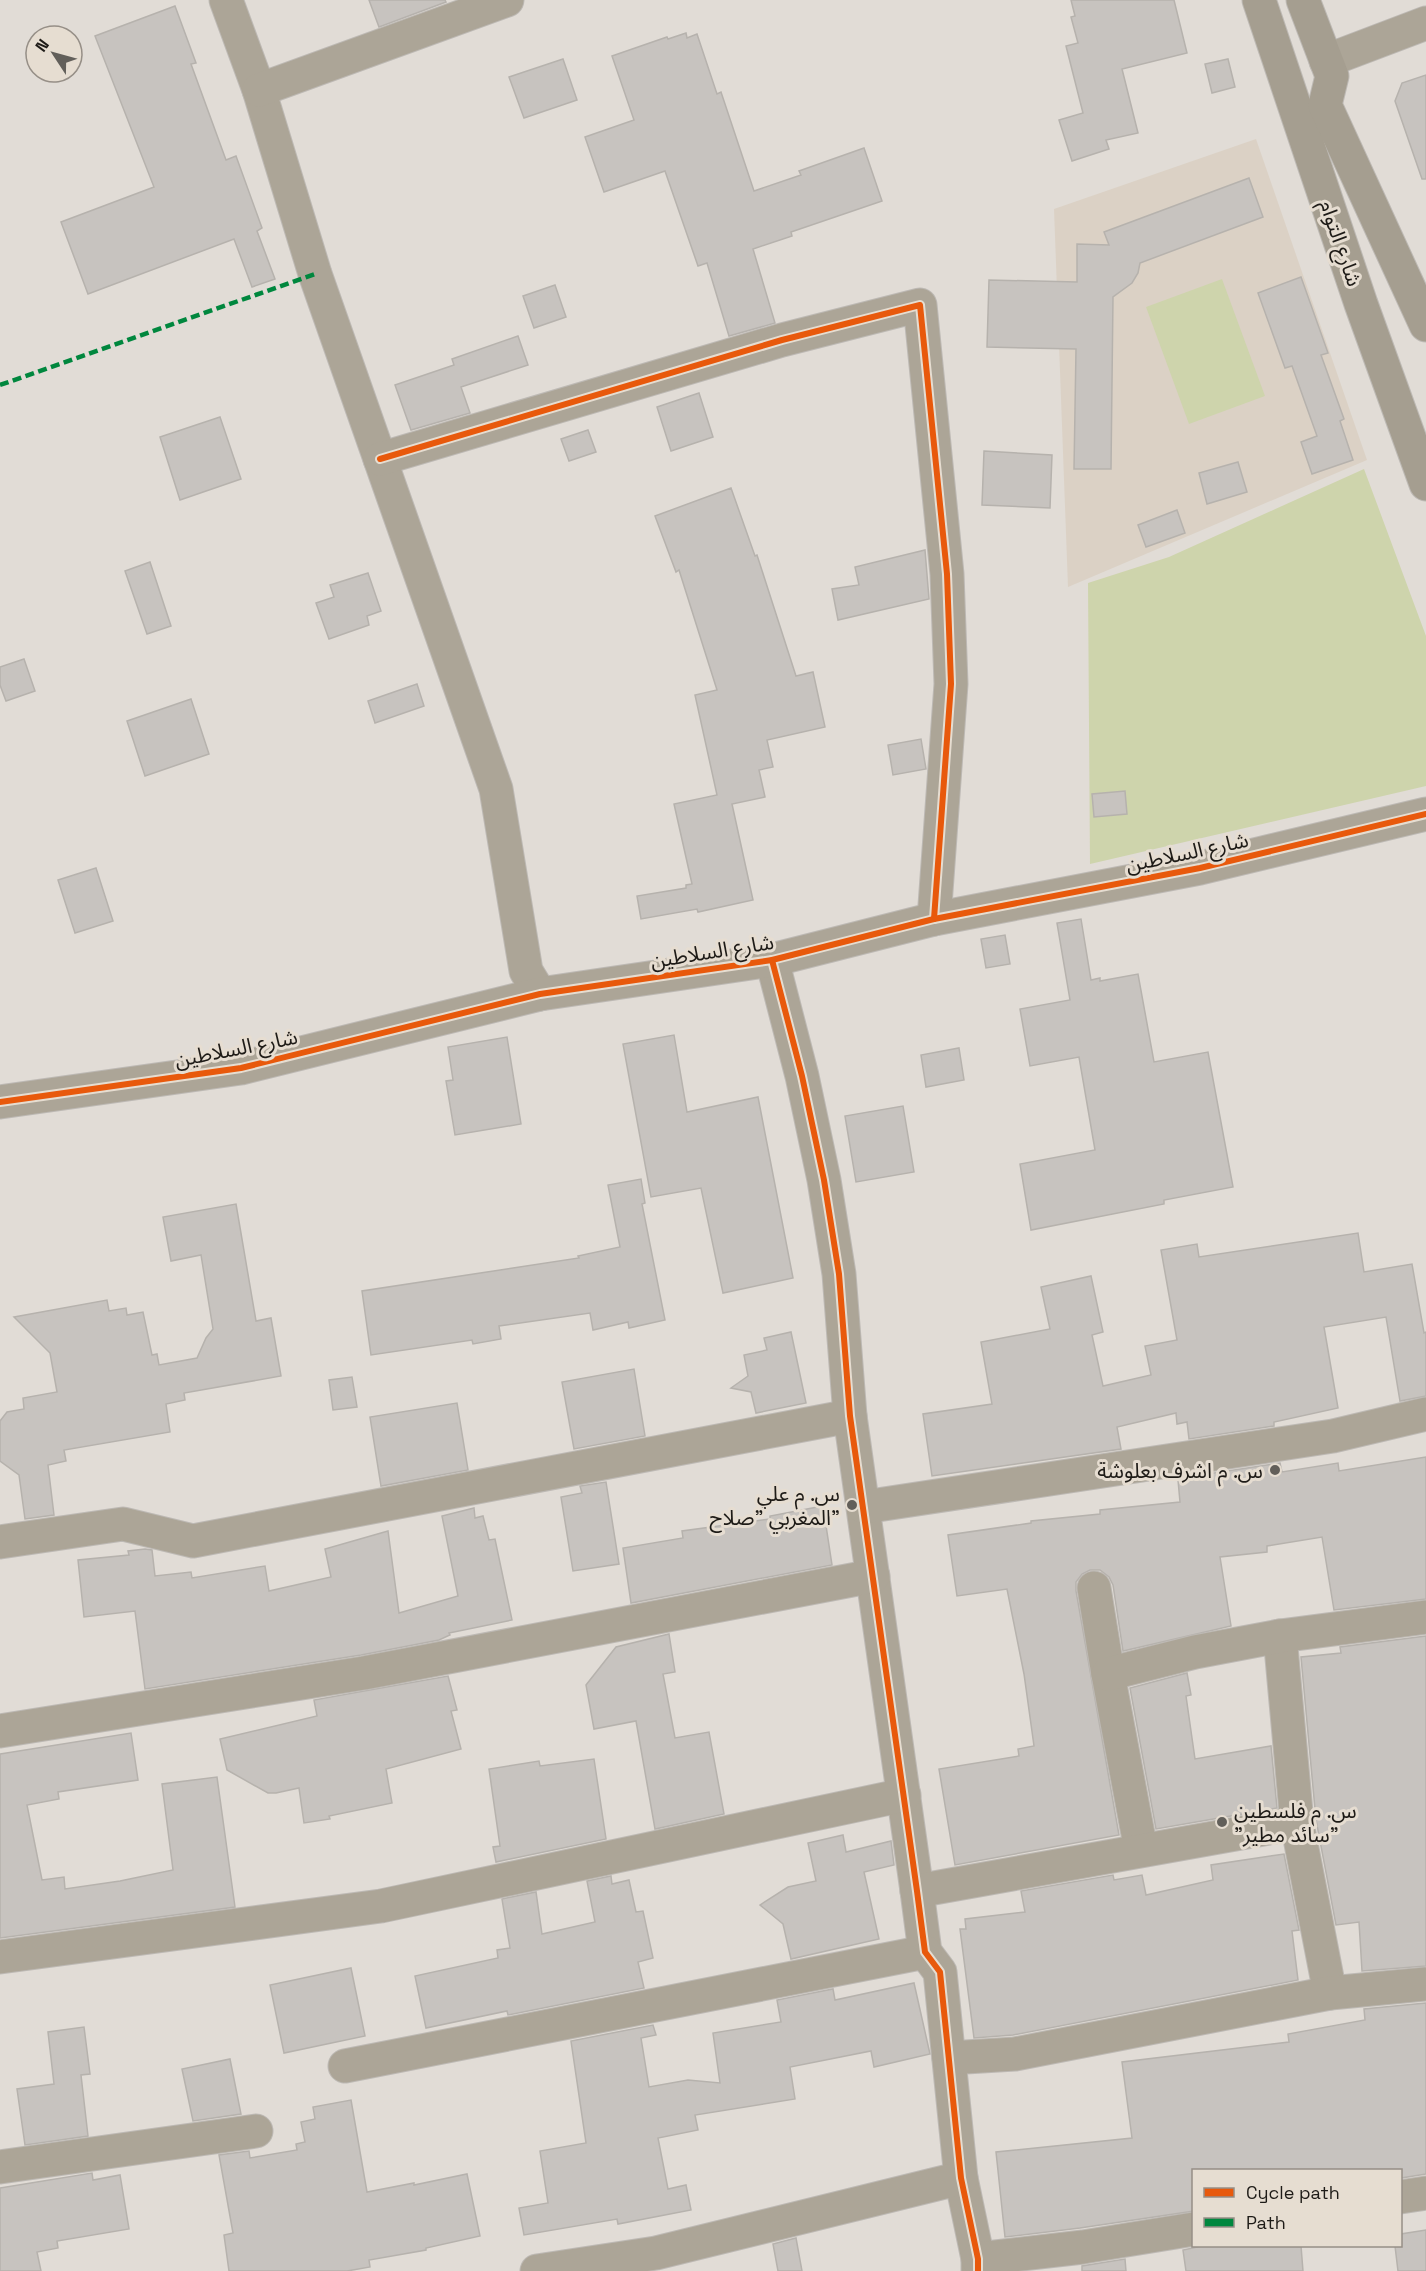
<svg xmlns="http://www.w3.org/2000/svg" width="1426" height="2271" viewBox="0 0 1426 2271" font-family="'Space Grotesk','Noto Sans Arabic',sans-serif">
<style>
.built{fill:#dbd1c5}
.green{fill:#ced4ac}
.building{fill:#c7c3bf;stroke:#b6b2ad;stroke-width:1.5}
.lines{fill:none;stroke-linecap:round;stroke-linejoin:round}
.minor-casing{stroke:#bdb9b4;stroke-width:35}
.major-casing{stroke:#bdb9b4;stroke-width:35}
.minor{stroke:#aca597;stroke-width:33}
.major{stroke:#a59e90;stroke-width:33}
.quiet{stroke:#00873e;stroke-width:4.5;stroke-dasharray:9 4.5;stroke-linecap:butt}
.cycleway-casing{stroke:#e6ddd1;stroke-width:10}
.cycleway{stroke:#e8590c;stroke-width:6}
.poi-dot{fill:#625f5a;stroke:#e6ddd1;stroke-width:2}
.labels{text-anchor:middle;dominant-baseline:central;stroke-width:6;stroke-linejoin:round;paint-order:stroke}
.street-label{font-size:21px;fill:#1e1b17;stroke:#e6ddd1}
.poi-label{font-size:21px;fill:#1e1b17;stroke:#e6ddd1;text-anchor:end}
</style>
<rect width="100%" height="100%" fill="#e1dcd6"/>
<!-- built -->
<path class="built" d="M1256,139L1367,460L1068,587L1054,209Z"/>
<!-- green -->
<g class="green">
<path d="M1222,279L1265,396L1189,424L1146,307Z"/>
<path d="M1364,469L1426,636V786L1090,864L1088,583L1169,557Z"/>
</g>
<!-- building -->
<g class="building">
<path d="M369,0H445L446,2L379,27Z"/>
<path d="M1071,0H1174L1187,53L1122,69L1138,133L1106,140L1109,149L1072,161L1059,120L1083,113L1066,46L1078,43L1071,17L1075,16Z"/>
<path d="M175,6L196,63L191,64L226,160L236,156L262,228L257,231L275,279L252,287L234,239L88,294L61,222L154,187L95,36Z"/>
<path d="M686,33L687,38L697,34L717,94L721,92L754,191L801,175L799,171L864,148L882,201L791,232L792,236L753,249L775,323L729,336L707,263L698,266L665,171L604,192L585,137L634,120L612,56L667,37L668,39Z"/>
<path d="M563,59L577,100L524,118L509,77Z"/>
<path d="M1228,59L1235,87L1212,93L1205,64Z"/>
<path d="M1426,75V179H1422L1395,101L1402,83Z"/>
<path d="M1249,178L1263,217L1140,263L1138,273L1132,283L1113,297L1111,469H1074L1076,349L987,347L989,280L1077,282V244L1109,245L1104,232Z"/>
<path d="M1301,277L1328,353L1321,355L1344,419L1340,421L1353,460L1312,474L1301,442L1317,436L1292,366L1285,368L1258,293Z"/>
<path d="M555,285L566,317L534,328L523,296Z"/>
<path d="M518,336L528,365L461,387L470,413L411,430L395,385L454,365L452,359Z"/>
<path d="M699,393L713,437L671,451L657,407Z"/>
<path d="M220,417L241,479L180,500L160,437Z"/>
<path d="M588,430L596,452L569,461L561,439Z"/>
<path d="M984,451L1052,455L1050,508L982,505Z"/>
<path d="M1238,462L1247,492L1207,504L1199,473Z"/>
<path d="M731,488L755,556L757,555L796,676L813,672L825,727L767,740L773,767L759,770L765,797L732,804L753,900L698,912L697,909L641,919L637,896L686,888V885L692,884L674,804L717,795L695,695L717,690L679,570L676,572L655,516Z"/>
<path d="M1177,510L1185,533L1146,547L1138,525Z"/>
<path d="M925,550L929,599L838,620L832,589L859,585L855,567Z"/>
<path d="M150,562L171,626L147,634L125,571Z"/>
<path d="M368,573L381,611L367,616L369,625L329,639L316,603L334,597L330,585Z"/>
<path d="M24,659L35,691L6,701L0,685V667Z"/>
<path d="M417,684L424,706L375,723L368,701Z"/>
<path d="M191,699L209,754L145,776L127,721Z"/>
<path d="M921,739L926,769L893,775L888,745Z"/>
<path d="M1125,791L1127,814L1094,817L1092,794Z"/>
<path d="M96,868L113,921L75,933L58,880Z"/>
<path d="M1081,919L1091,980L1100,978V981L1138,974L1154,1062L1208,1052L1233,1187L1164,1200V1204L1031,1230L1020,1164L1095,1150L1079,1057L1030,1066L1020,1009L1070,1000L1057,923Z"/>
<path d="M1005,935L1010,964L986,968L981,939Z"/>
<path d="M674,1035L687,1112L758,1097L793,1278L723,1293L701,1188L651,1197L623,1044Z"/>
<path d="M507,1037L521,1124L455,1135L446,1081L453,1080L448,1047Z"/>
<path d="M959,1048L964,1080L926,1087L921,1055Z"/>
<path d="M903,1106L914,1172L856,1182L845,1116Z"/>
<path d="M641,1179L645,1203L642,1204L665,1320L629,1328L628,1322L593,1330L590,1313L499,1326L501,1339L473,1344L472,1340L371,1355L362,1291L579,1258L578,1256L620,1247L608,1185Z"/>
<path d="M236,1204L256,1321L271,1318L281,1376L184,1393L185,1400L166,1404L170,1432L64,1450L66,1461L48,1465L54,1515L25,1519L19,1475L0,1461V1421L7,1412L24,1409L23,1398L57,1392L50,1353L14,1317L107,1300L109,1311L126,1308L127,1315L143,1312L152,1355L157,1354L159,1365L197,1358L206,1338L213,1329L201,1255L171,1261L163,1217Z"/>
<path d="M1358,1233L1364,1272L1412,1264L1424,1333L1426,1332V1396L1400,1401L1386,1317L1324,1327L1338,1408L1274,1422V1426L1189,1439L1187,1422L1177,1424L1176,1413L1117,1427L1121,1449L932,1476L923,1414L992,1404L981,1342L1050,1329L1041,1287L1091,1276L1103,1332L1092,1335L1103,1386L1151,1375L1145,1346L1177,1340L1161,1250L1197,1244L1199,1257Z"/>
<path d="M791,1332L806,1403L756,1413L751,1392L731,1388L748,1376L744,1355L767,1350L764,1338Z"/>
<path d="M634,1369L645,1436L574,1449L562,1382Z"/>
<path d="M352,1377L357,1407L333,1410L329,1380Z"/>
<path d="M457,1403L468,1470L381,1486L370,1417Z"/>
<path d="M1426,1457V1599L1334,1610L1322,1537L1267,1546V1552L1220,1557L1231,1626L1123,1651L1113,1585L1109,1577L1100,1570H1090L1082,1574L1076,1582V1591L1119,1835L955,1865L939,1769L1019,1756L1018,1749L1034,1746L1024,1674L1007,1589L957,1596L948,1535L1031,1523V1521L1100,1514V1510L1180,1502L1178,1480L1195,1478L1194,1476L1280,1463L1282,1472L1338,1463L1339,1471Z"/>
<path d="M606,1482L619,1564L573,1571L561,1497L582,1493L580,1486Z"/>
<path d="M823,1506L832,1565L631,1603L623,1548L683,1538L682,1531L770,1519V1516Z"/>
<path d="M474,1508L475,1518L483,1516L489,1540L495,1539L512,1620L449,1633L450,1635L439,1640L361,1655L145,1689L135,1611L84,1617L78,1560L129,1555L128,1551L145,1549L152,1550L155,1576L191,1572L192,1578L265,1566L269,1591L331,1577L325,1549L388,1531L399,1613L458,1596L442,1516Z"/>
<path d="M669,1634L675,1672L663,1674L675,1738L709,1732L724,1814L655,1829L636,1721L594,1729L586,1685L616,1647Z"/>
<path d="M1426,1636V1966L1362,1971L1359,1922L1336,1925L1316,1820L1301,1657L1341,1653L1340,1647Z"/>
<path d="M1187,1673L1191,1695L1186,1696L1195,1759L1271,1746L1277,1808L1156,1829L1130,1688Z"/>
<path d="M448,1676L457,1710L451,1711L461,1749L386,1769L392,1803L329,1816L330,1819L304,1823L299,1788L276,1793H268L227,1770L220,1739L317,1716L314,1700Z"/>
<path d="M131,1733L138,1780L58,1792L59,1799L27,1805L42,1880L64,1877L65,1889L120,1881L173,1870L162,1784L217,1777L235,1907L0,1938V1754Z"/>
<path d="M594,1759L606,1839L496,1862L493,1847L500,1846L489,1769L539,1761L540,1766Z"/>
<path d="M843,1835L846,1852L891,1841L894,1865L864,1872L879,1939L791,1959L783,1924L760,1905L788,1887L816,1881L808,1843Z"/>
<path d="M1284,1854L1299,1930L1292,1931L1298,1980L1013,2035L974,2038L960,1929H966L965,1919L1025,1912L1021,1891L1113,1875L1114,1880L1142,1875L1146,1895L1213,1880L1211,1865Z"/>
<path d="M611,1876L612,1884L629,1880L636,1912L643,1911L653,1958L638,1962L644,1988L508,2015L507,2011L426,2028L415,1976L498,1958L497,1950L510,1948L502,1899L536,1892L542,1934L595,1922L587,1881Z"/>
<path d="M351,1968L365,2036L284,2053L270,1985Z"/>
<path d="M914,1983L930,2054L874,2067L871,2051L790,2067L795,2099L695,2115L698,2130L658,2138L668,2189L686,2185L691,2210L618,2224L617,2219L524,2235L519,2208L548,2203L540,2151L586,2143L571,2041L653,2025L656,2035L641,2038L649,2087L688,2080L720,2083L713,2033L781,2022L777,2000L833,1989L835,2000Z"/>
<path d="M1426,2003V2174L1401,2178V2170H1194V2211L1080,2228L1005,2237L996,2152L1132,2138L1122,2062L1289,2042L1288,2034L1365,2020L1364,2009Z"/>
<path d="M84,2027L90,2074L81,2075L88,2136L25,2145L17,2089L54,2084L48,2032Z"/>
<path d="M230,2059L241,2114L193,2121L182,2069Z"/>
<path d="M351,2100L367,2192L414,2183V2185L467,2174L480,2236L426,2248V2250L369,2260L370,2267L347,2271H229L224,2235L233,2233L219,2155L249,2151L250,2158L297,2150L296,2144L305,2142L301,2122L315,2119L313,2107Z"/>
<path d="M92,2173L93,2180L120,2175L129,2229L57,2241L58,2248L37,2252L41,2271H0V2188Z"/>
<path d="M1426,2230V2271H1398L1395,2246H1401V2234Z"/>
<path d="M796,2238L802,2271H778L773,2244Z"/>
<path d="M1202,2246H1301L1303,2271H1186L1183,2250Z"/>
<path d="M1125,2259L1126,2271H1082V2266Z"/>
</g>
<g class="lines">
<!-- minor casing -->
<g class="minor-casing">
<g id="minor">
<path d="M226,0L259,90L315,274L496,789L526,971L540,994"/>
<path d="M1326,61L1426,23"/>
<path d="M259,90L507,0"/>
<path d="M380,459L782,340L920,305L947,574L951,684L934,919"/>
<path d="M772,960L802,1076L824,1180L839,1274L850,1416L917,1891L925,1952L940,1972L961,2178L978,2259V2271"/>
<path d="M0,1102L241,1068L540,994L772,960L934,919L1200,868L1426,814"/>
<path d="M864,1507L1333,1436L1426,1414"/>
<path d="M0,1542L123,1524L193,1541L850,1416"/>
<path d="M1094,1588L1108,1674L1141,1850"/>
<path d="M1280,1636L1297,1823L1330,1993"/>
<path d="M1108,1674L1195,1652L1280,1636L1426,1617"/>
<path d="M0,1731L364,1673L873,1576"/>
<path d="M917,1891L1297,1823"/>
<path d="M0,1957L381,1906L904,1795"/>
<path d="M949,2058L1015,2054L1330,1993L1426,1984"/>
<path d="M345,2066L925,1952"/>
<path d="M0,2167L256,2131"/>
<path d="M1400,2197L1426,2193"/>
<path d="M978,2259L1083,2247L1194,2229"/>
<path d="M537,2271L656,2253L961,2178"/>
</g>
</g>
<!-- major casing -->
<g class="major-casing">
<g id="major">
<path d="M1259,0L1361,304L1426,484"/>
<path d="M1303,0L1332,76L1325,105L1426,325"/>
</g>
</g>
<!-- minor -->
<use href="#minor" class="minor"/>
<!-- major -->
<use href="#major" class="major"/>
<!-- quiet -->
<path class="quiet" d="M0,385L315,274"/>
<!-- cycleway casing -->
<g class="cycleway-casing">
<g id="cycleway">
<path d="M380,459L782,340L920,305L947,574L951,684L934,919"/>
<path d="M772,960L802,1076L824,1180L839,1274L850,1416L917,1891L925,1952L940,1972L961,2178L978,2259V2271"/>
<path d="M0,1102L241,1068L540,994L772,960L934,919L1200,868L1426,814"/>
</g>
</g>
<!-- cycleway -->
<use href="#cycleway" class="cycleway"/>
</g>
<!-- markers -->
<g class="poi-dot">
<circle cx="1275" cy="1470" r="6"/>
<circle cx="852" cy="1505" r="6"/>
<circle cx="1222" cy="1822" r="6"/>
</g>
<g class="labels">
<!-- street labels -->
<g class="street-label">
<text transform="translate(1341 243) rotate(71)">شارع التوام</text>
<text transform="translate(1187 852) rotate(-12)">شارع السلاطين</text>
<text transform="translate(712 951) rotate(-9)">شارع السلاطين</text>
<text transform="translate(236 1048) rotate(-11)">شارع السلاطين</text>
</g>
<!-- poi labels -->
<g class="poi-label">
<text x="1263" y="1470">س. م اشرف بعلوشة</text>
<text x="840" y="1493">س. م علي<tspan x="840" dy="24">المغربي "صلاح"</tspan></text>
<text x="1234" y="1810" text-anchor="start">س. م فلسطين<tspan x="1234" dy="24">"سائد مطير"</tspan></text>
</g>
</g>
<!-- legend -->
<rect x="1192" y="2169" width="210" height="78" fill="#e6ddd1" stroke="#968f87" stroke-width="1.5"/>
<rect x="1204" y="2188" width="30" height="9" fill="#e8590c" stroke="#968f87" stroke-width="1.5"/>
<text x="1246" y="2199" font-size="18" fill="#1e1b17">Cycle path</text>
<rect x="1204" y="2218" width="30" height="9" fill="#00873e" stroke="#968f87" stroke-width="1.5"/>
<text x="1246" y="2229" font-size="18" fill="#1e1b17">Path</text>
<!-- north arrow -->
<g transform="translate(54 54) rotate(306)"><circle r="28" fill="#e6ddd1" stroke="#968f87" stroke-width="1.5"/>
<path d="M0-4.5L10 22L0 15L-10 22Z" fill="#625f5a"/>
<text y="-9" font-size="16" font-weight="bold" text-anchor="middle" fill="#1e1b17">N</text>
</g>
</svg>
